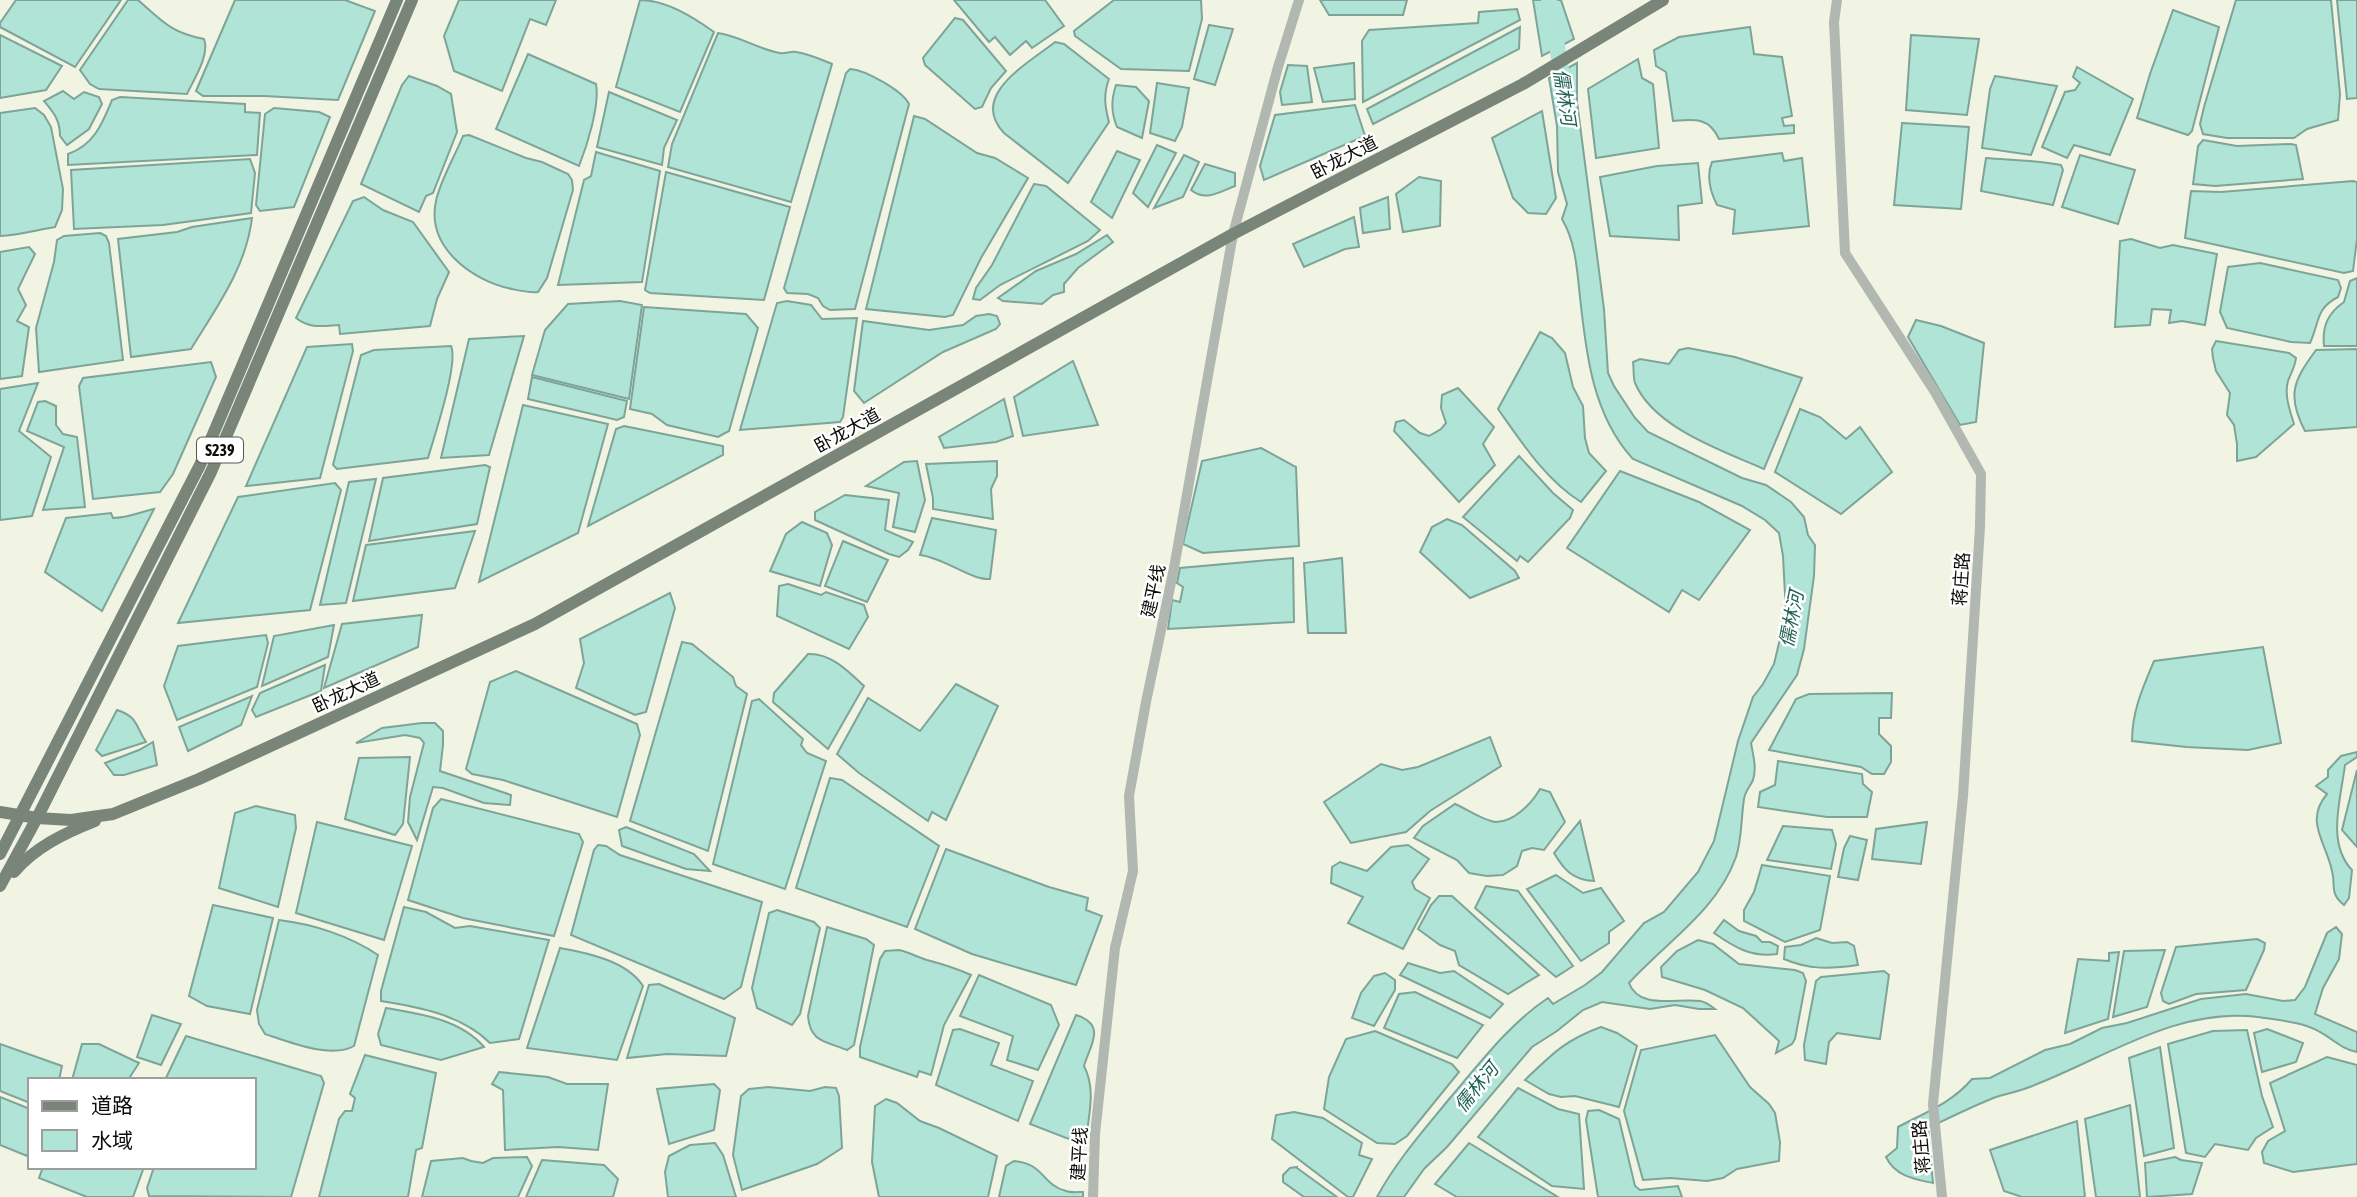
<svg xmlns="http://www.w3.org/2000/svg" width="2357" height="1197" viewBox="0 0 2357 1197" font-family="'Asap Condensed','Noto Sans SC',sans-serif">
<style>
.water{fill:#afe4d6;stroke:#7ea498;stroke-width:2}
.lines{fill:none;stroke-linecap:round;stroke-linejoin:round}
.river{stroke:#afe4d6;stroke-width:16}
.minor{stroke:#b1b7b1;stroke-width:10}
.major{stroke:#7a857a;stroke-width:12}
.labels{text-anchor:middle;dominant-baseline:central;stroke-width:5;stroke-linejoin:round;paint-order:stroke}
.shield{fill:#fff;stroke:#555652;stroke-width:2}
.shield-label{font-size:16px;font-weight:bold;fill:#0c0d08}
.street-label{font-size:18px;fill:#0c0d08;stroke:#fff}
.water-label{font-size:19px;font-style:italic;fill:#216456;stroke:#fff}
</style>
<rect width="100%" height="100%" fill="#f1f4e2"/>
<!-- water -->
<g class="water">
<path d="M16,0H121L75,67L0,27V23Z"/>
<path d="M128,0H138C162,21 171,33 204,39C210,55 194,79 187,94L99,89L90,84L80,70Z"/>
<path d="M235,0H345L375,11L338,100L264,96H203L196,91Z"/>
<path d="M459,0H556L546,25L530,19L502,91L454,71L444,36Z"/>
<path d="M640,0C666,0 693,17 714,32L680,112L616,87Z"/>
<path d="M954,0H1045L1064,26L1032,48L1026,41L1010,55L995,37L989,42Z"/>
<path d="M1114,0H1201L1202,19L1189,71L1121,69L1075,36L1074,31Z"/>
<path d="M1320,0H1407L1403,15H1329Z"/>
<path d="M1533,0H1561L1574,39L1542,56Z"/>
<path d="M2236,0H2331L2340,94L2338,120L2307,129L2294,138H2227L2203,134L2200,124L2204,107Z"/>
<path d="M2337,0H2357V98L2347,99Z"/>
<path d="M1517,9L1520,20L1363,102L1362,41L1369,30L1478,23L1479,12Z"/>
<path d="M2173,10L2219,27L2192,131L2188,135L2137,118L2150,74Z"/>
<path d="M955,18L963,20L1006,71L991,88L982,107L975,109L925,65L923,58Z"/>
<path d="M1209,25L1233,29L1215,85L1194,79Z"/>
<path d="M1520,27L1519,49L1373,124L1367,109Z"/>
<path d="M1750,27L1754,54L1782,57L1792,116L1782,118L1784,126L1794,125V133L1719,139C1709,117 1695,119 1673,121L1666,72L1656,66L1654,50L1679,37Z"/>
<path d="M718,33C740,36 757,49 780,53C786,54 790,51 796,52C809,54 820,59 832,64L791,202L668,167L672,144Z"/>
<path d="M0,35L62,66L46,90L0,98Z"/>
<path d="M1911,35L1979,39L1967,115L1906,110Z"/>
<path d="M1055,42L1064,44L1109,79C1103,95 1105,107 1109,122L1068,183L1004,133C968,95 1029,63 1055,42Z"/>
<path d="M528,54L596,84C600,105 587,146 579,166L496,129Z"/>
<path d="M1638,59L1642,78L1653,84L1659,148L1596,158L1588,89Z"/>
<path d="M1354,63L1355,99L1323,102L1314,68Z"/>
<path d="M1577,63V102L1604,309L1608,373L1614,386L1635,418L1648,432L1742,478L1766,485L1791,502L1804,517L1808,535L1815,545L1814,576L1804,649L1797,675L1751,743C1753,755 1757,768 1753,780C1750,787 1745,791 1744,799C1741,818 1742,839 1736,857C1717,911 1666,942 1629,983C1639,1010 1676,998 1700,1001C1706,1002 1710,1005 1715,1009H1699L1675,1005L1650,1009L1602,1002L1583,1010L1557,1031L1532,1047L1447,1147L1424,1169L1404,1197H1377C1397,1160 1424,1130 1450,1098C1480,1063 1509,1024 1548,998L1553,1004L1585,985L1602,972L1644,923L1664,912L1698,872L1714,841L1738,741L1753,697L1763,684L1774,664L1786,614L1783,556L1779,533L1765,520L1742,506L1633,459C1593,416 1586,354 1580,297C1577,270 1576,243 1562,219L1567,204L1558,172L1557,126L1549,78Z"/>
<path d="M1288,65L1307,66L1312,102L1282,105L1280,92Z"/>
<path d="M2077,67L2133,99L2110,155L2074,145L2067,158L2042,147L2065,92L2075,90L2080,83L2073,77Z"/>
<path d="M850,69C865,70 902,90 909,104L855,309L830,310L823,306L818,298L808,294L787,293L784,288L846,73Z"/>
<path d="M409,76L437,86L451,94L457,132L433,193L426,196L419,212L361,184L402,85Z"/>
<path d="M1995,76L2057,86L2031,155L1982,148L1990,89Z"/>
<path d="M1157,83L1189,88L1182,127L1175,141L1150,133Z"/>
<path d="M1116,85L1136,87L1149,101L1142,138L1117,127C1111,112 1111,100 1116,85Z"/>
<path d="M63,91L74,99L84,92L99,97L102,104L89,129L67,145L60,136C60,120 54,113 44,101Z"/>
<path d="M609,92L677,120L664,148L662,165L597,147Z"/>
<path d="M120,97L245,104V112L260,113L257,155L68,165V154C94,145 102,124 112,100Z"/>
<path d="M1355,105L1365,136L1264,180L1260,166L1275,115Z"/>
<path d="M35,108L44,115L51,127L63,189L62,210L55,227C36,230 19,235 0,236V113Z"/>
<path d="M274,108L319,112L330,117L294,207L260,211L256,205L265,114Z"/>
<path d="M1542,111L1556,198L1546,214L1528,213L1513,198L1492,138Z"/>
<path d="M914,116L925,119L977,153L995,158L1028,178L981,258L953,315L945,317L866,309Z"/>
<path d="M1902,123L1969,127L1961,209L1894,205Z"/>
<path d="M469,135L526,158L542,162L568,174L572,180L573,190L547,278L538,292C529,293 521,291 512,289C472,281 426,247 436,201C440,181 455,156 463,136Z"/>
<path d="M2203,140L2237,146L2291,144L2296,145L2303,179L2215,186L2193,184L2198,146Z"/>
<path d="M1157,145L1176,153L1148,207L1133,193Z"/>
<path d="M1117,151L1140,160L1112,218L1091,202Z"/>
<path d="M596,152L660,171L642,282L558,285L584,180L591,176Z"/>
<path d="M1782,153L1784,161L1802,158L1809,226L1733,234L1735,210L1717,205C1711,193 1706,176 1712,162Z"/>
<path d="M1184,155L1199,162L1183,197L1154,208Z"/>
<path d="M2080,155L2135,170L2118,224L2062,207Z"/>
<path d="M1986,158C2011,160 2036,160 2061,165L2063,170L2053,205L1981,191Z"/>
<path d="M250,159L255,173L251,213L163,225L74,229L71,170Z"/>
<path d="M1698,163L1702,203L1678,206L1679,240L1610,236L1600,177L1657,166Z"/>
<path d="M1205,164L1235,173V186C1219,192 1206,202 1191,190Z"/>
<path d="M666,172L790,207L764,300L650,293L645,290Z"/>
<path d="M1419,177L1441,181L1440,226L1403,232L1396,194Z"/>
<path d="M2353,181L2357,182V239L2353,271L2344,273L2185,238L2191,191L2221,192Z"/>
<path d="M1034,184L1046,186L1100,230L1088,241L1000,285L980,300L973,299L976,288L992,265Z"/>
<path d="M364,197L383,210L413,222L449,272L437,299L430,326L340,334L339,325C323,326 310,329 296,318L353,201Z"/>
<path d="M1388,197L1390,229L1363,233L1360,208Z"/>
<path d="M1354,217L1359,247L1345,249L1304,267L1293,244Z"/>
<path d="M252,218C246,268 216,308 191,349L131,357L118,239L177,232L192,227Z"/>
<path d="M100,233L106,236L109,243L123,360L39,372L36,328L54,262L57,240L64,236Z"/>
<path d="M1107,235L1113,242L1078,268L1064,284V292L1053,295L1042,304L1003,301L998,298L1036,271L1076,254Z"/>
<path d="M2131,239L2160,248L2173,245L2217,254L2205,325L2182,321L2169,323L2171,310L2152,309L2150,325L2115,327L2120,241Z"/>
<path d="M29,247L35,254L18,289L26,305L17,321L29,327L22,376L0,379V252Z"/>
<path d="M2260,263L2338,280L2341,288L2338,297C2315,309 2320,322 2310,343L2291,342L2227,328L2220,312L2228,267Z"/>
<path d="M2357,278V346H2324C2322,326 2328,313 2344,302L2350,281Z"/>
<path d="M620,301L642,305L629,399L532,375L545,330L568,304Z"/>
<path d="M787,301L811,305L822,319L857,318L843,417L840,422L740,430L777,303Z"/>
<path d="M644,307L746,314L758,328L729,431L718,437L667,425L652,414L630,409Z"/>
<path d="M989,314L997,316L1000,324L996,329L943,352L864,403L854,391L863,321L929,330L963,325L976,316Z"/>
<path d="M1916,320L1941,326L1984,343L1976,422L1960,425L1908,337Z"/>
<path d="M1540,332L1552,338L1565,353L1573,387L1583,406L1585,438L1589,453L1606,471L1581,502C1546,480 1522,443 1498,409Z"/>
<path d="M524,336L489,455L441,458L469,339Z"/>
<path d="M2216,341L2289,353L2296,358C2295,367 2291,373 2288,381C2284,395 2290,411 2294,424L2256,457L2237,461V444L2234,425L2227,415L2230,393L2216,371L2213,358L2212,349Z"/>
<path d="M352,344L353,351L320,478L246,486L307,347Z"/>
<path d="M451,346C459,363 434,437 428,458L337,469L333,465L361,355L374,350Z"/>
<path d="M1688,348L1735,357L1802,378L1764,469C1723,451 1654,428 1635,383C1633,377 1634,368 1633,362L1640,359L1669,364L1679,350Z"/>
<path d="M2357,349V427L2305,431C2286,395 2294,380 2316,350Z"/>
<path d="M1073,361L1098,425L1023,436L1014,397Z"/>
<path d="M211,362L216,377L173,474L160,492L93,499L79,386L83,378Z"/>
<path d="M532,377L627,401L624,417L617,420L528,399Z"/>
<path d="M38,383L19,431L51,457L32,516L0,520V389Z"/>
<path d="M1458,388L1494,427L1483,444L1495,465L1459,502L1394,431L1396,422L1404,420L1420,433L1429,436L1441,429L1446,423L1441,408L1442,395Z"/>
<path d="M1004,399L1013,436L996,442L944,448L939,437Z"/>
<path d="M45,401L56,406V425L63,434L77,437L85,507L43,510L64,447L27,431L38,402Z"/>
<path d="M523,405L608,424L578,533L479,582Z"/>
<path d="M1800,409L1820,417L1846,439L1860,427L1892,472L1841,514L1775,472Z"/>
<path d="M624,426L723,446V455L588,526L616,429Z"/>
<path d="M1261,448L1296,467L1299,546L1203,553L1183,544L1202,461Z"/>
<path d="M1519,456L1553,493L1573,510L1570,518L1528,562L1520,556L1517,561L1463,517Z"/>
<path d="M917,461L925,500L915,532L893,527L899,493L866,486L904,462Z"/>
<path d="M997,461V476L991,489L993,519L933,509V498L926,464Z"/>
<path d="M485,465L490,467L477,524L369,541L383,478Z"/>
<path d="M1620,471L1699,502L1750,530L1699,600L1682,590L1669,612L1567,548Z"/>
<path d="M376,479L346,603L320,605L349,482Z"/>
<path d="M335,483L341,490L310,610L178,623L238,497Z"/>
<path d="M845,495L889,500L885,530L913,542L908,550L899,557L889,554L815,520V512Z"/>
<path d="M154,509L102,611L45,572L66,518L111,513L113,518C128,518 140,512 154,509Z"/>
<path d="M932,518L996,530L990,579C972,581 945,558 920,555Z"/>
<path d="M1447,519L1462,525L1515,571L1519,578L1470,598L1420,552L1432,527Z"/>
<path d="M802,522L827,533L832,545L820,586L770,571L786,534Z"/>
<path d="M475,531L455,588L353,601L366,545Z"/>
<path d="M843,541L888,560L867,602L825,586Z"/>
<path d="M1293,558L1294,622L1168,629L1172,600L1180,602L1183,587L1177,583L1180,568Z"/>
<path d="M1342,558L1346,633H1308L1304,563Z"/>
<path d="M788,584L821,595L826,592L864,605L868,617L849,649L777,616L779,586Z"/>
<path d="M670,593L675,608L646,712L635,715L576,688L584,663L580,639Z"/>
<path d="M422,615L418,647L324,688L342,624Z"/>
<path d="M334,625L328,657L262,686L274,636Z"/>
<path d="M266,635L268,643L257,687L177,720L164,686L178,646Z"/>
<path d="M682,642L692,644L733,677L736,686L747,694L708,851L630,821Z"/>
<path d="M2263,647L2281,743L2248,750L2186,747L2132,741C2132,711 2143,687 2154,661Z"/>
<path d="M808,654C831,653 848,671 864,686L828,749L773,702L774,693Z"/>
<path d="M325,665L321,691L256,717L252,710L260,693Z"/>
<path d="M516,671L637,724L640,735L617,817L503,780L472,774L466,769L490,682Z"/>
<path d="M956,684L998,706L946,820L932,812L928,821L859,773L837,754L868,698L920,731Z"/>
<path d="M1892,693L1891,718H1879V734L1891,746V762L1884,774H1872L1861,767L1769,750L1796,699L1809,694Z"/>
<path d="M252,696L241,725L188,751L179,727Z"/>
<path d="M759,699L803,739L801,745L807,753L826,761L785,889L713,864L752,701Z"/>
<path d="M117,710C138,717 135,725 146,742L102,756L96,750Z"/>
<path d="M422,723H435L443,731V745L440,771L511,795L510,805L484,803L443,788L433,787L417,840L408,822L410,797L424,743L420,738L405,735L356,743L382,728Z"/>
<path d="M1490,737L1501,766L1430,811L1406,832L1351,843L1324,802L1381,764L1402,770L1418,767Z"/>
<path d="M153,742L157,765L124,775H114L105,763L139,750Z"/>
<path d="M2357,752V757L2345,765C2341,798 2326,843 2352,870L2349,898L2344,905C2329,893 2336,886 2332,871C2326,842 2304,821 2327,794L2316,786L2328,777V770L2341,756Z"/>
<path d="M410,757L403,824L395,835L345,819L359,758Z"/>
<path d="M1778,761L1862,774L1863,784L1872,792L1867,817H1827L1758,807L1760,792L1775,785Z"/>
<path d="M2357,770V847L2342,830Z"/>
<path d="M830,778L842,780L939,846L907,927L796,888Z"/>
<path d="M1540,789L1550,792L1565,822L1544,850L1532,848L1522,851L1517,866L1503,875L1487,876L1469,873L1457,860L1414,838L1423,826L1455,804C1467,809 1484,821 1496,822C1514,822 1532,803 1540,789Z"/>
<path d="M441,799L579,834L583,842L554,936L463,918L408,900L433,808Z"/>
<path d="M256,806L295,815L296,828L278,907L219,888L235,813Z"/>
<path d="M1580,821L1594,881C1573,880 1564,870 1554,853Z"/>
<path d="M317,822L412,846L384,940L296,913Z"/>
<path d="M1927,822L1921,864L1872,859L1876,829Z"/>
<path d="M1783,826L1832,830L1836,844L1831,869L1767,860Z"/>
<path d="M626,827L694,854L710,871L686,869L622,846L619,830Z"/>
<path d="M1850,836L1867,840L1858,880L1838,877L1844,848Z"/>
<path d="M598,845L606,846L620,855L762,902L741,987L724,999L571,935L594,850Z"/>
<path d="M1408,845L1429,859L1412,882L1415,889L1430,898L1403,949L1348,923L1363,897L1331,883L1332,867L1340,862L1367,871L1391,847Z"/>
<path d="M946,849L1049,887L1088,898L1086,910L1102,916L1076,985L972,954L915,929Z"/>
<path d="M1762,865L1830,876L1820,930L1785,942L1744,921V910L1754,892Z"/>
<path d="M1556,875L1583,893L1601,888L1624,921L1609,932V943L1581,961L1527,889Z"/>
<path d="M1486,886L1518,891L1573,966L1556,977L1475,908Z"/>
<path d="M1439,896H1452L1539,975L1508,994L1459,965L1455,951L1440,945L1418,929L1431,905Z"/>
<path d="M213,905L273,918L250,1014L207,1006L189,996Z"/>
<path d="M404,907L426,912L455,928L470,926L549,940L519,1039L490,1043C462,1015 419,1007 381,1001V991Z"/>
<path d="M777,910L814,922L820,928L800,1014L792,1025L757,1008L752,988L769,913Z"/>
<path d="M279,920C313,924 350,936 378,955L354,1046C331,1059 289,1042 265,1034L259,1024L257,1010Z"/>
<path d="M1724,920L1739,931L1756,936L1762,942H1770L1778,946L1777,954C1752,958 1734,947 1714,933Z"/>
<path d="M827,927L866,939L874,945L854,1045L847,1050C825,1041 810,1042 808,1016Z"/>
<path d="M2336,927L2342,934L2339,959L2323,988L2315,1014L2357,1032V1052C2341,1049 2333,1039 2320,1032C2303,1022 2277,1020 2258,1017C2179,1007 2108,1056 2037,1084C2024,1090 2010,1093 1996,1097C1973,1106 1951,1117 1928,1128L1933,1183C1914,1179 1895,1176 1886,1157L1897,1148L1898,1127C1924,1113 1952,1103 1972,1079L1990,1078L2045,1050L2070,1044L2102,1028L2127,1023L2201,999L2246,994L2283,1001L2295,1000L2305,987L2327,933Z"/>
<path d="M1816,938L1832,943L1847,942L1854,946L1858,965C1831,969 1809,970 1784,959L1785,947L1801,945Z"/>
<path d="M2257,939L2265,943L2264,950L2246,990L2196,994L2169,1004L2163,1001L2161,993L2176,947Z"/>
<path d="M1698,940L1713,944L1739,964L1795,970L1803,973L1806,981L1795,1039L1792,1044L1776,1053L1779,1041L1743,1008L1705,990L1662,977L1661,967L1677,951Z"/>
<path d="M560,948C588,953 627,961 643,986L617,1060L527,1048Z"/>
<path d="M899,950C909,952 917,957 927,960C942,964 956,968 971,975L944,1025L931,1075L919,1071L917,1077L860,1057V1047L880,959L885,951Z"/>
<path d="M2165,950L2147,1007L2113,1017L2124,951Z"/>
<path d="M2119,952L2108,1019L2065,1033L2078,959L2109,961V953Z"/>
<path d="M1408,963L1440,973L1454,971L1503,1004L1490,1018L1400,975Z"/>
<path d="M1884,971L1889,975L1880,1039L1837,1033L1829,1042L1826,1064L1805,1060L1804,1045L1816,981L1821,977Z"/>
<path d="M1385,973L1395,980V990L1374,1026L1352,1018L1361,993L1374,976Z"/>
<path d="M979,975L1051,1005L1059,1025L1038,1070L1007,1060L1013,1036L960,1016Z"/>
<path d="M659,984L735,1018L726,1056L667,1054L627,1058L649,985Z"/>
<path d="M1415,992L1483,1025L1457,1058L1384,1028L1399,994Z"/>
<path d="M386,1008C420,1014 460,1019 484,1047L441,1060L381,1045L378,1034Z"/>
<path d="M152,1015L181,1024L161,1065L137,1057Z"/>
<path d="M1076,1015C1108,1025 1089,1047 1084,1066C1096,1089 1089,1114 1086,1139L1079,1143L1030,1124Z"/>
<path d="M1601,1027L1617,1033L1637,1046L1619,1107L1575,1096L1561,1097L1549,1094L1525,1080C1552,1054 1565,1040 1601,1027Z"/>
<path d="M960,1029L999,1043L991,1065L1033,1081L1018,1121L936,1085L953,1030Z"/>
<path d="M2267,1029L2303,1043L2296,1062L2262,1072L2254,1033Z"/>
<path d="M2247,1030L2262,1096L2273,1127L2256,1138L2248,1150L2215,1144L2205,1157L2186,1153L2168,1044L2213,1031Z"/>
<path d="M1375,1031L1452,1064L1459,1072L1407,1136L1395,1144L1377,1143L1324,1109L1329,1077L1346,1039Z"/>
<path d="M1715,1035L1750,1087L1769,1104L1775,1113L1780,1142L1779,1161L1737,1169L1723,1178L1707,1181L1670,1178L1643,1180L1624,1111L1641,1050Z"/>
<path d="M186,1036L321,1076L324,1083L291,1197L149,1196L147,1188L154,1167H254V1080H165Z"/>
<path d="M0,1044L62,1066L59,1080H30V1103L0,1091Z"/>
<path d="M82,1044H99L139,1063L128,1080H72Z"/>
<path d="M2160,1047L2174,1148L2144,1156L2129,1058Z"/>
<path d="M365,1055L436,1073L422,1148L416,1150L408,1197H319L339,1119L345,1111H352L355,1098L350,1094Z"/>
<path d="M2327,1057L2357,1065V1164L2293,1172L2264,1163L2262,1152L2268,1141L2285,1131L2270,1083Z"/>
<path d="M499,1072L548,1077L567,1084H608L598,1150L558,1147L505,1150L503,1090L492,1084Z"/>
<path d="M714,1084L720,1090L714,1130L669,1144L657,1089Z"/>
<path d="M768,1087L810,1091L825,1087L836,1088L839,1096L842,1148L817,1164L742,1190L733,1155L741,1096L749,1089Z"/>
<path d="M1518,1088L1558,1109L1579,1114L1584,1189L1552,1186L1478,1137Z"/>
<path d="M0,1097L30,1109V1149L27,1156L0,1145Z"/>
<path d="M886,1099L897,1103L920,1121L939,1128L997,1156L988,1197H879L872,1162L875,1106Z"/>
<path d="M2130,1105L2140,1197H2096L2085,1119Z"/>
<path d="M1599,1110L1619,1119L1635,1186L1640,1190L1678,1186L1682,1197H1598L1586,1120L1588,1111Z"/>
<path d="M1294,1112L1323,1118L1362,1143L1359,1155L1372,1159L1353,1197H1348L1272,1139L1276,1115Z"/>
<path d="M2077,1121L2085,1197H2022L2004,1191L1990,1150Z"/>
<path d="M715,1143L723,1155L736,1197H668L665,1172L669,1156L690,1145Z"/>
<path d="M1469,1143L1558,1197H1457L1435,1184Z"/>
<path d="M527,1157L532,1166L518,1197H422L431,1161L463,1158L471,1161L483,1163L493,1158Z"/>
<path d="M2175,1157L2181,1160L2202,1163L2192,1194L2147,1197L2145,1163Z"/>
<path d="M542,1160L604,1165L618,1179L613,1197H526Z"/>
<path d="M1014,1161C1044,1163 1042,1185 1066,1191C1071,1193 1078,1192 1083,1192V1197H999L1006,1166Z"/>
<path d="M43,1167H144L133,1197H87L39,1178Z"/>
<path d="M1297,1167V1168L1337,1197H1304L1283,1182V1175L1290,1168Z"/>
</g>
<g class="lines">
<!-- river -->
<path class="river" d="M1549,0L1565,92"/>
<!-- minor -->
<g class="minor">
<path d="M1837,0L1834,22L1845,253L1935,392L1981,474L1980,527L1963,796L1933,1104L1942,1197"/>
<path d="M1093,1197L1095,1134L1115,948L1133,871L1129,796L1146,702L1174,568L1233,234L1278,67L1299,0"/>
</g>
<!-- major -->
<g class="major">
<path d="M0,812L37,818L71,820L113,814L199,779L535,624L1233,234L1523,84L1663,0"/>
<path d="M0,854L200,465L397,0"/>
<path d="M14,872C35,847 65,833 95,821"/>
<path d="M0,886L37,818L211,472L412,0"/>
</g>
</g>
<g class="labels">
<!-- shield labels -->
<rect class="shield" x="197" y="437.5" width="46" height="25" rx="5"/>
<g class="shield-label">
<text x="220" y="450">S239</text>
</g>
<!-- street labels -->
<g class="street-label">
<text transform="translate(1344 157) rotate(-27)">卧龙大道</text>
<text transform="translate(847 430) rotate(-29)">卧龙大道</text>
<text transform="translate(1961 579) rotate(-86)">蒋庄路</text>
<text transform="translate(1153 591) rotate(-78)">建平线</text>
<text transform="translate(346 692) rotate(-25)">卧龙大道</text>
<text transform="translate(1921 1147) rotate(-95)">蒋庄路</text>
<text transform="translate(1079 1154) rotate(-87)">建平线</text>
</g>
<!-- water labels -->
<g class="water-label">
<text transform="translate(1565 97) rotate(81)">儒林河</text>
<text transform="translate(1791 619) rotate(-79)">儒林河</text>
<text transform="translate(1476 1087) rotate(-51)">儒林河</text>
</g>
</g>
<!-- legend -->
<rect x="28" y="1078" width="228" height="91" fill="#ffffff" stroke="#9e9e9c" stroke-width="2"/>
<rect x="42" y="1101" width="35" height="10" fill="#7a857a" stroke="#9e9e9c" stroke-width="2"/>
<text x="91" y="1113" font-size="21" fill="#0c0d08">道路</text>
<rect x="42" y="1130" width="35" height="21" fill="#afe4d6" stroke="#9e9e9c" stroke-width="2"/>
<text x="91" y="1148" font-size="21" fill="#0c0d08">水域</text>
</svg>
